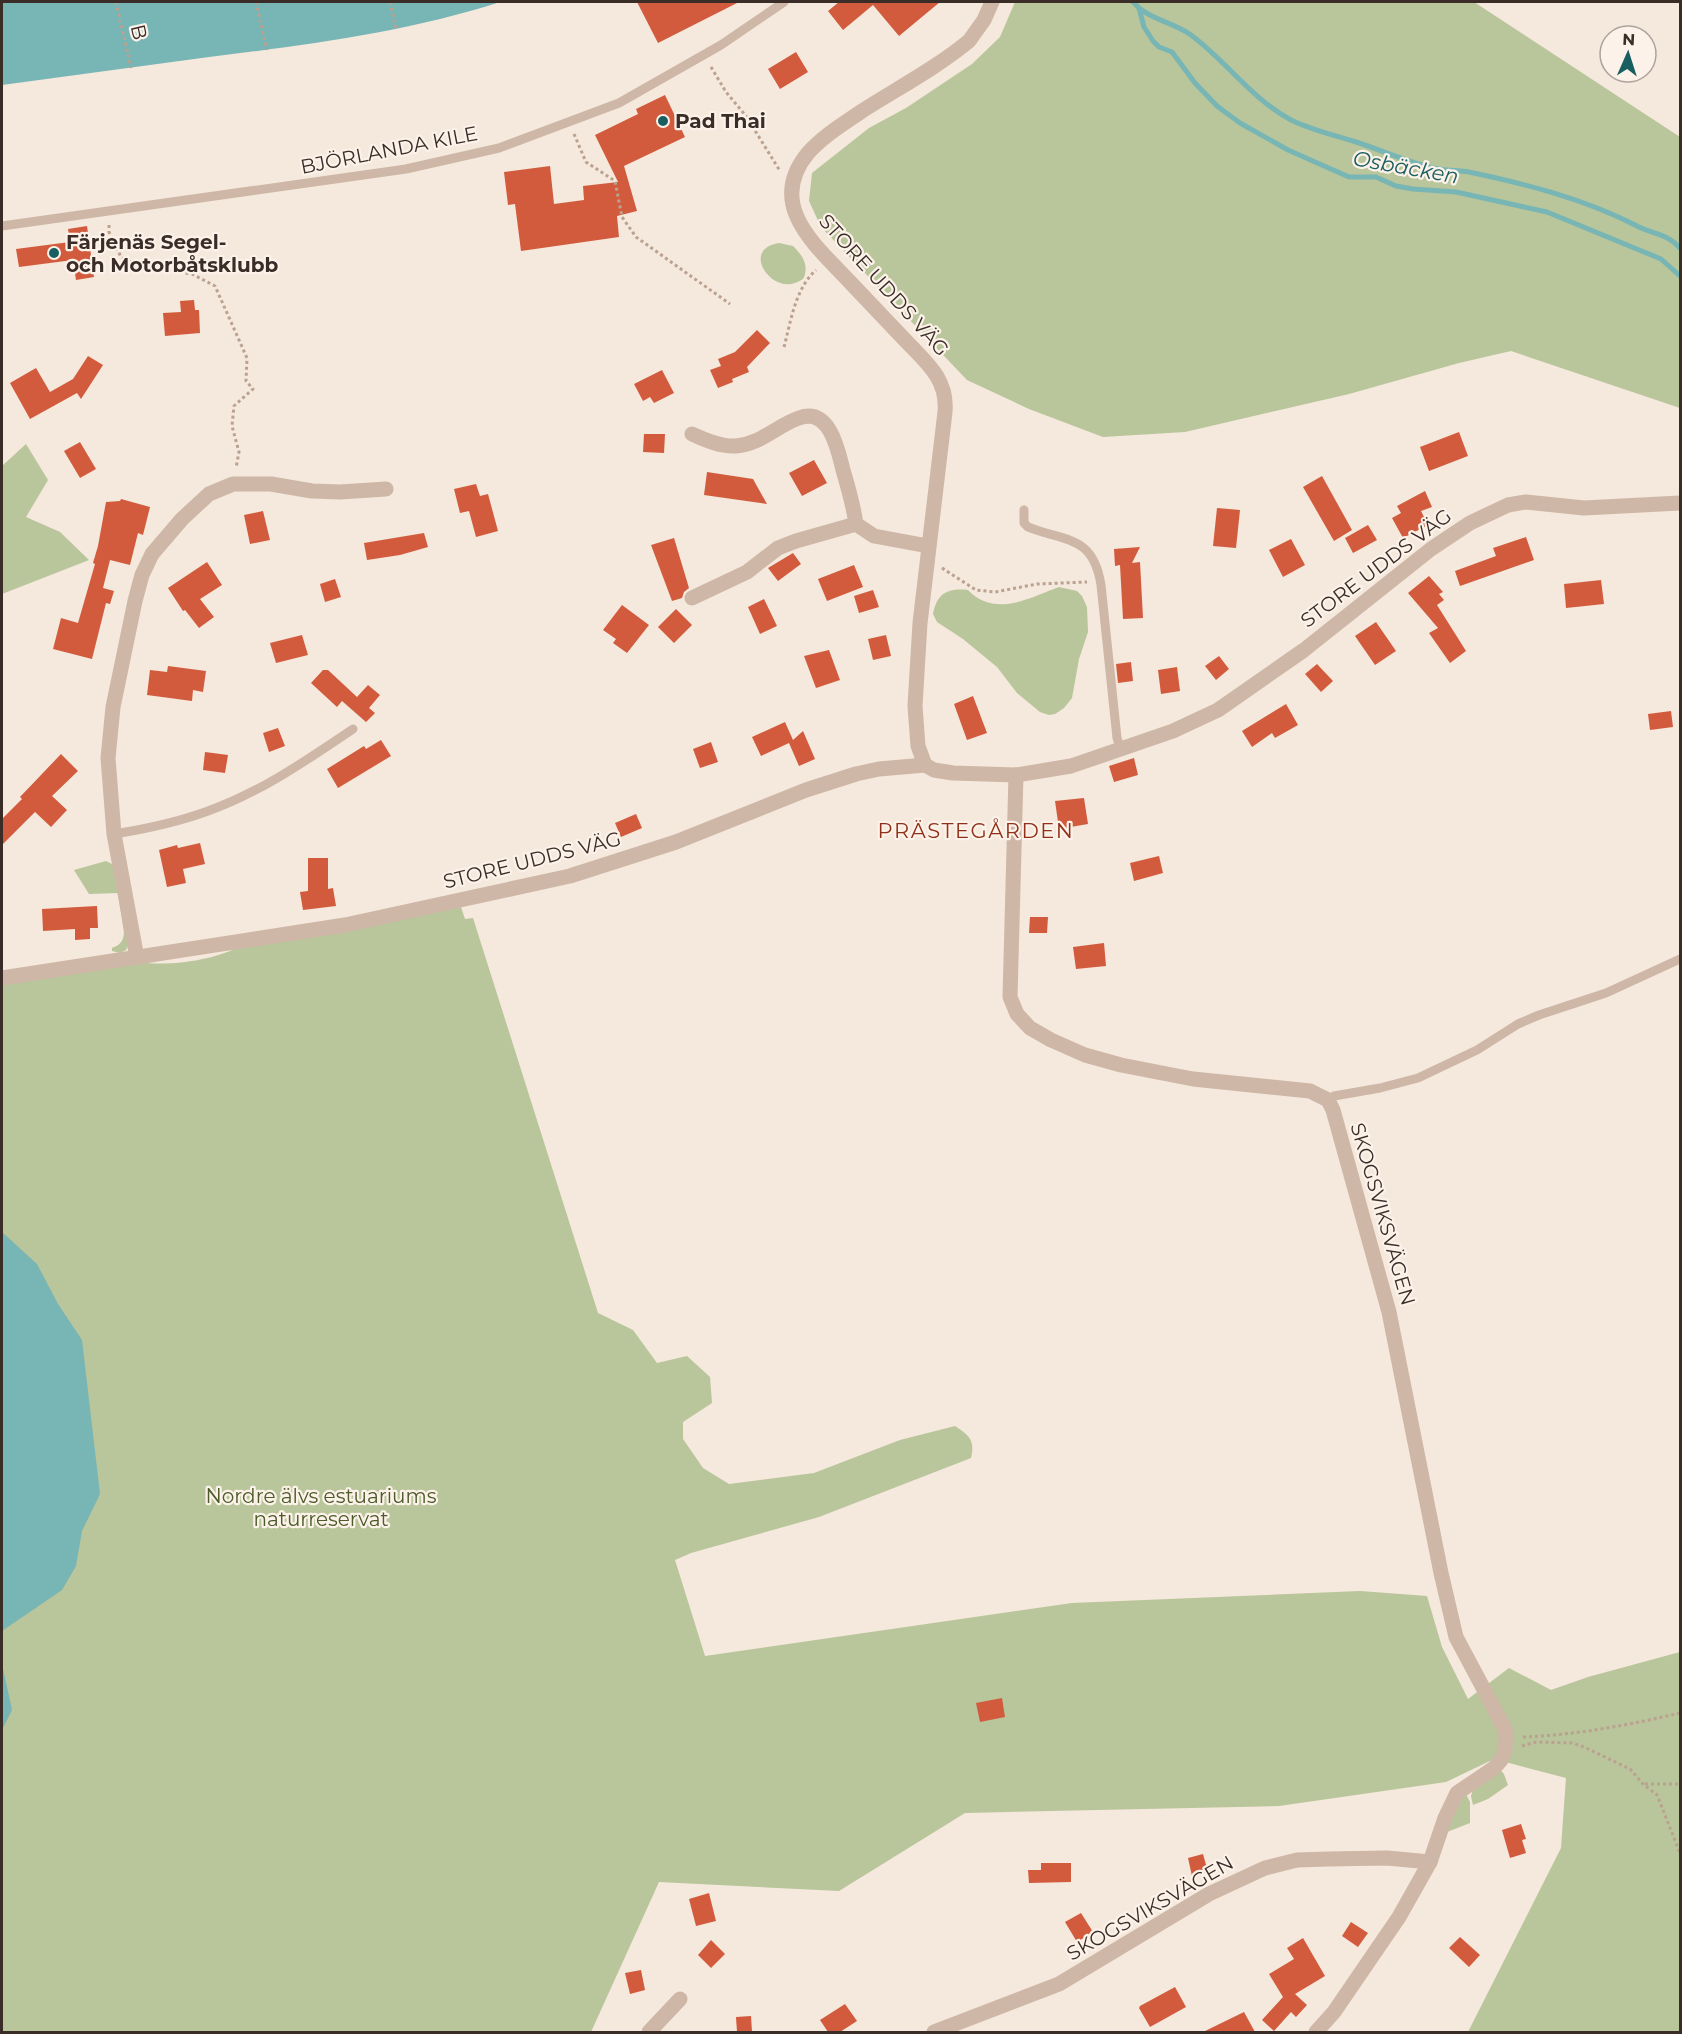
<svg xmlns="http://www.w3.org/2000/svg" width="1682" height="2034" viewBox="0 0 1682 2034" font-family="Montserrat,sans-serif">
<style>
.green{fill:#b9c59a}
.water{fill:#78b5b5}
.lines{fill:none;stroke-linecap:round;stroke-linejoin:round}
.stream{stroke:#78b5b5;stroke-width:5}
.building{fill:#d25b3d}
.path{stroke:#baa190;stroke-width:3;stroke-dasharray:3 3;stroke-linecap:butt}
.service{stroke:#ceb7a6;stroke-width:9}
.minor{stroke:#ceb7a6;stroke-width:15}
.poi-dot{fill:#195e60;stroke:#fcf2e9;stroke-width:2}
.labels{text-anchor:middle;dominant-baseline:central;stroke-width:4.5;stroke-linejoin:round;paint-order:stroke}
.street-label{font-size:20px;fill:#3a2d28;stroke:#fcf2e9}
.poi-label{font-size:20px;font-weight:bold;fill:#3a2d28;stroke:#fcf2e9;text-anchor:start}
.park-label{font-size:20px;fill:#4b5b29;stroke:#fcf2e9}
.water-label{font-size:21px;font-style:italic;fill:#195e60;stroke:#fcf2e9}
.neighbourhood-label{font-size:21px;letter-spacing:1.5px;fill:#913018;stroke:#fcf2e9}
</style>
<rect width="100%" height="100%" fill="#f5e8dc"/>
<!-- green -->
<g class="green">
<path d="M1015,2H1474L1680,137V408L1511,351L1459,363L1349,394L1185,432L1103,437L1029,409L967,380L821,227L809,201L812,173L869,128L906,108L972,64L1000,37Z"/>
<path d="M779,243L793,246C800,253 808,262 805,274C804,280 800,281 795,283C770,292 741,249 779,243Z"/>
<path d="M26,444L48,480L26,517L60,532L89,560L2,594V466Z"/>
<path d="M1059,587L1077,591L1082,596L1087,607L1088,632L1079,659L1072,698L1064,708L1055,714L1049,715L1040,712L1017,693L997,667L963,639L937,622L933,614C937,593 948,588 968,590C995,618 1029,598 1059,587Z"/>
<path d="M106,861L114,865L128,945L126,950L120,953L112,951V948C120,945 123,942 124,933L118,893L89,894L74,870Z"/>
<path d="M461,907L465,919L473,918L598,1313L633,1330L657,1363L687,1356L710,1377L712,1403L683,1422V1439L703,1468L729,1484L814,1473L900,1440L955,1426C970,1436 975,1440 971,1458L819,1517L691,1553L675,1560L705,1656L1072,1603L1360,1591L1427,1596L1442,1647L1468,1699L1509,1668L1551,1690L1588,1677L1680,1652V2032H1468L1561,1848L1566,1778L1494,1759L1446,1782L1279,1806L965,1813L839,1891L659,1882L591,2032H2V985L140,962C168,967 214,960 239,947Z"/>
<path d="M1501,1771C1505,1773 1506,1781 1508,1785L1488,1799L1473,1805L1471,1796L1473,1790Z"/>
<path d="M1466,1794L1470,1802V1823L1447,1832L1457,1803Z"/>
</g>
<!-- water -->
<g class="water">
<path d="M2,2H500C407,32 307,45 209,57C140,66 71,76 2,85Z"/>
<path d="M2,1232L37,1264L58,1304L82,1340L100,1494L82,1531L76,1566L62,1590L2,1631V1664L12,1710L2,1730Z"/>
</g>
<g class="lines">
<!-- stream -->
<g class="stream">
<path d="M1133,2L1139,8L1144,27L1153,41L1159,47L1172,52L1195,83L1217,106L1240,123L1288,150L1349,177H1376L1396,186L1413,189L1456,192L1547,212L1661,259L1680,276"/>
<path d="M1139,8C1155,21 1175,23 1191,35C1226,61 1252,99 1291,120C1311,130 1334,135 1356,142C1381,150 1407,162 1433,168C1445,171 1457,170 1469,172C1526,184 1585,199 1637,226C1652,234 1668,234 1680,248"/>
</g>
</g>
<!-- building -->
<g class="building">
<path d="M637,2H739L658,43Z"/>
<path d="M839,2H940L899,36L873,5L843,30L828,11Z"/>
<path d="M796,52L808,72L780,89L768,69Z"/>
<path d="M665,95L685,137L624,166L637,211L617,216L619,237L521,251L515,204L508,205L504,172L550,166L554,204L584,200L583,186L618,182L595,135L638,114L636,109Z"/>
<path d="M87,226L94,277L76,280L73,260L19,267L16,249L70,242L68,229Z"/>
<path d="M194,300L195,310H199L200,333L165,336L163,313L181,312L180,301Z"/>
<path d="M757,330L770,343L747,367L749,372L732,379L733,382L718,388L710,370L721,366L718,359L735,352Z"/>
<path d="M88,356L103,365L81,399L77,393L30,419L10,383L36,368L50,392L73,379Z"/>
<path d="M662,370L674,393L654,403L650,397L643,401L634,384Z"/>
<path d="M1459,432L1468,456L1429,471L1420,447Z"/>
<path d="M644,434H665L664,453L643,452Z"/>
<path d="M80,442L96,469L80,478L64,451Z"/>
<path d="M814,460L827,483L802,496L789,473Z"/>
<path d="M707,472L753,479L767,504L704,495Z"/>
<path d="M1322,476L1352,530L1334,541L1303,487Z"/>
<path d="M476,484L480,496L488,494L498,531L476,537L469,511L460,513L454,489Z"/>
<path d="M1425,491L1432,507L1421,511L1428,525L1403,538L1392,518L1401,513L1397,506Z"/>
<path d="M121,499L150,507L143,535L138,533L130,565L110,560L103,588L114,591L110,604L106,603L92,659L53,649L61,618L78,623L95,564L93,563L98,546L106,502L120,501Z"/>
<path d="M1217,508L1240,510L1236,548L1213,546Z"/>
<path d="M263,511L270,540L250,544L244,515Z"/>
<path d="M1368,525L1377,540L1353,553L1345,538Z"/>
<path d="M424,533L428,547L400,555L367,560L364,543Z"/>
<path d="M1526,537L1534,560L1460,586L1455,571L1496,556L1493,548Z"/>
<path d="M674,538L689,588L684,592L682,598L672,601L651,545Z"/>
<path d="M1291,539L1305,565L1283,577L1269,550Z"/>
<path d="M1140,547L1132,563L1140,562L1143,618L1123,619L1120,565L1115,566L1114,549Z"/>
<path d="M793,553L801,564L778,581L768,568Z"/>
<path d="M207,562L222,585L200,599L214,617L199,628L185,610L183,611L168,588Z"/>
<path d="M854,565L863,587L827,601L818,579Z"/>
<path d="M1429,576L1443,592L1439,594L1444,600L1437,605L1466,651L1450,663L1429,633L1438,628L1408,593Z"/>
<path d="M335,579L341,597L325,602L320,584Z"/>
<path d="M1601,580L1604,604L1566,608L1564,584Z"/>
<path d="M873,590L879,607L859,613L854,596Z"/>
<path d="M764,599L777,626L760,634L748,607Z"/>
<path d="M622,605L649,625L627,653L613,643L616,639L603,630Z"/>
<path d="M676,609L692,625L674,643L658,627Z"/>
<path d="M1376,622L1396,651L1375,665L1355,636Z"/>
<path d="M302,635L308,655L276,663L270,643Z"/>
<path d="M886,635L891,656L873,660L868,639Z"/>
<path d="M829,650L840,680L816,688L804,656Z"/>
<path d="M1219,656L1229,669L1216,680L1205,666Z"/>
<path d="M1131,662L1133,681L1118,683L1116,664Z"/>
<path d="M1317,664L1333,681L1321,692L1305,674Z"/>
<path d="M168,666L206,671L203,692L193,690L192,701L147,695L150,670L167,672Z"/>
<path d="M1177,667L1180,691L1161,694L1158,670Z"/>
<path d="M323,670H328L357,697L368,685L380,695L369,708L375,713L366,722L342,701L337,707L311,683Z"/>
<path d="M973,696L987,733L967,740L954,704Z"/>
<path d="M1286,704L1298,725L1275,738L1272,733L1252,747L1242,731Z"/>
<path d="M1671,711L1673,727L1650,730L1648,714Z"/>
<path d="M785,722L793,740L803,731L815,759L799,766L789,743L761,756L752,737Z"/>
<path d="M278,728L285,746L269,752L263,733Z"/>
<path d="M381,740L391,756L338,788L327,769L364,746L366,749Z"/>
<path d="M711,742L718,762L700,768L693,749Z"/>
<path d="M205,752L228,755L225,773L203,770Z"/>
<path d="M61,754L78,771L52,796L67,810L51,827L35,812L2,845V819L22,799L20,797Z"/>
<path d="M1134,758L1138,775L1114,782L1109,766Z"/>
<path d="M1084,798L1088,824L1059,829L1055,801Z"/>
<path d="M636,814L642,828L621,837L615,823Z"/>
<path d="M200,843L205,864L183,869L186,883L167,887L159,850L177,845L178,848Z"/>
<path d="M1159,856L1163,873L1134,881L1130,863Z"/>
<path d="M308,858H328V889L333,888L336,906L303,910L300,892L308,891Z"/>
<path d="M97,906L98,928H90V939L75,940V929L43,931L42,909Z"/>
<path d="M1030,917H1048L1047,933H1029Z"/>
<path d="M1104,943L1106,966L1076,969L1073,947Z"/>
<path d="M1002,1698L1005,1717L980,1722L976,1703Z"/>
<path d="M1521,1824L1526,1839L1522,1840L1526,1853L1510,1858L1502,1830Z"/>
<path d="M1203,1854L1208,1872L1192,1876L1188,1858Z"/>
<path d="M1041,1863H1071V1882L1029,1883L1028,1870H1041Z"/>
<path d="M709,1893L716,1921L696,1926L689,1899Z"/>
<path d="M1081,1913L1093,1932L1077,1942L1065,1922Z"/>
<path d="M1351,1922L1368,1933L1358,1947L1342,1936Z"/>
<path d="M1460,1937L1480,1955L1469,1967L1449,1948Z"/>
<path d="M1303,1938L1325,1976L1295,1994L1307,2005L1296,2017L1291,2012L1274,2031L1262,2020L1283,1997L1269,1974L1294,1959L1287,1948Z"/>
<path d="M711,1940L725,1954L711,1968L698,1955Z"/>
<path d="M641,1970L645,1990L630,1994L625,1973Z"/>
<path d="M1175,1987L1186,2007L1150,2027L1139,2008L1140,2006Z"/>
<path d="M845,2004L857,2021L840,2032H828L820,2020Z"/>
<path d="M1244,2012L1255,2032H1203Z"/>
<path d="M751,2016L752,2032H737L736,2017Z"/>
</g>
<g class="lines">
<!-- path -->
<g class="path">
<path d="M116,2L131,68"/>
<path d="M256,2L267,50"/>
<path d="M390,2L396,28"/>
<path d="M711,67L726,92L746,116L780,171"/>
<path d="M574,134L586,162L615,181L622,217L636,237L730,304"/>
<path d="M109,225V232L121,257L136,265L192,274L215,286L247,358L246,381L253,389L234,406L232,426L239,452L236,468"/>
<path d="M784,347C791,321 795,289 816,270"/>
<path d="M942,568L976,590L995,592L1037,584L1087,582"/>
<path d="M1523,1737C1576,1735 1629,1725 1680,1713"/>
<path d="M1522,1746L1536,1742L1572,1743L1584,1747L1630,1769L1643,1784L1657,1795L1680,1853"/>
<path d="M1645,1784H1680"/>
</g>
<!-- service -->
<g class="service">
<path d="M2,226L406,169L499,148L619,103L721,45L784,2"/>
<path d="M1024,510V523L1028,527C1066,542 1093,535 1101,585L1117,738L1121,750"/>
<path d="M114,834C146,829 178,822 208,811C261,792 307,760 353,729"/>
<path d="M1328,1100L1334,1096L1380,1088L1418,1078L1477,1050L1518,1024L1539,1015L1606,993L1680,959"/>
</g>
<!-- minor -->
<g class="minor">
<path d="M992,2L984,20L969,41C936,68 898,88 862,111C843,124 823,136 808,153C766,204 814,244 848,280C867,300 886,320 905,340C926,362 948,379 945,412L920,623L915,706L918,746L925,765L934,770L953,773L1016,775L1071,766L1173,731L1218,710L1304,650L1431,549L1470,523L1508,505L1526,502L1584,508L1680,503"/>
<path d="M692,434C705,440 721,447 736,446C761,444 776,426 799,418C830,407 838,450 843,470C849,490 853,504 856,524L874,536L928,546"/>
<path d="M692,598L747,572L778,548L796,541L856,524"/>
<path d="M1016,775L1010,997L1017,1014L1030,1028L1051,1040L1085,1055L1121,1065L1193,1079L1310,1091L1328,1100L1333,1110L1389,1312L1441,1573L1456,1637L1505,1729L1506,1737L1505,1750L1501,1760L1494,1768L1457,1793L1445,1818L1430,1862L1399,1917L1334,2012L1316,2032"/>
<path d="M137,958L114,834L108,758L113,707L135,601L142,575L152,554L182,519L209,494L233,484H271L312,491L340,492L386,489"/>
<path d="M2,978L345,925L570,876L676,842L806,790L856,774L879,769L925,765"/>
<path d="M649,2032L680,1999"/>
<path d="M934,2032L1059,1984L1209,1894L1265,1868L1297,1860L1329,1859L1387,1858L1430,1862"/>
</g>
</g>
<!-- markers -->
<g class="poi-dot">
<circle cx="663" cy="121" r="6"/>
<circle cx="54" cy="253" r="6"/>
</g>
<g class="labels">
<!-- street labels -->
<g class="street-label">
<text transform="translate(139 32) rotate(77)">B</text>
<text transform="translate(389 150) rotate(-11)">BJÖRLANDA KILE</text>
<text transform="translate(884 285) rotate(48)">STORE UDDS VÄG</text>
<text transform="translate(1376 568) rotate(-37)">STORE UDDS VÄG</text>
<text transform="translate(532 860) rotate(-14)">STORE UDDS VÄG</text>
<text transform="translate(1383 1214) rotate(74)">SKOGSVIKSVÄGEN</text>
<text transform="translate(1150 1908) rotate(-30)">SKOGSVIKSVÄGEN</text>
</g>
<!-- poi labels -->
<g class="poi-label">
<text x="675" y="121">Pad Thai</text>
<text x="66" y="242">Färjenäs Segel-<tspan x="66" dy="23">och Motorbåtsklubb</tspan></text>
</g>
<!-- park labels -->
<g class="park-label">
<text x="321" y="1496">Nordre älvs estuariums<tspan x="321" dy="23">naturreservat</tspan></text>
</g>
<!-- water labels -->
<g class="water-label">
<text transform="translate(1406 167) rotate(10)">Osbäcken</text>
</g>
<!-- neighbourhood labels -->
<g class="neighbourhood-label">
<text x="976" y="830">PRÄSTEGÅRDEN</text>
</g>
</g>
<!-- border -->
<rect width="1682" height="2034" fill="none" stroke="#3a2d28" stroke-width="6"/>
<!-- north arrow -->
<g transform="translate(1628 54) rotate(3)"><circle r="28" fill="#fcf2e9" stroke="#aea39c" stroke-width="1.5"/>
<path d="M0-4.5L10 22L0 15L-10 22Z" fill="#195e60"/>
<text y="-9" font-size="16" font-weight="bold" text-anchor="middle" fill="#3a2d28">N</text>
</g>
</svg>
